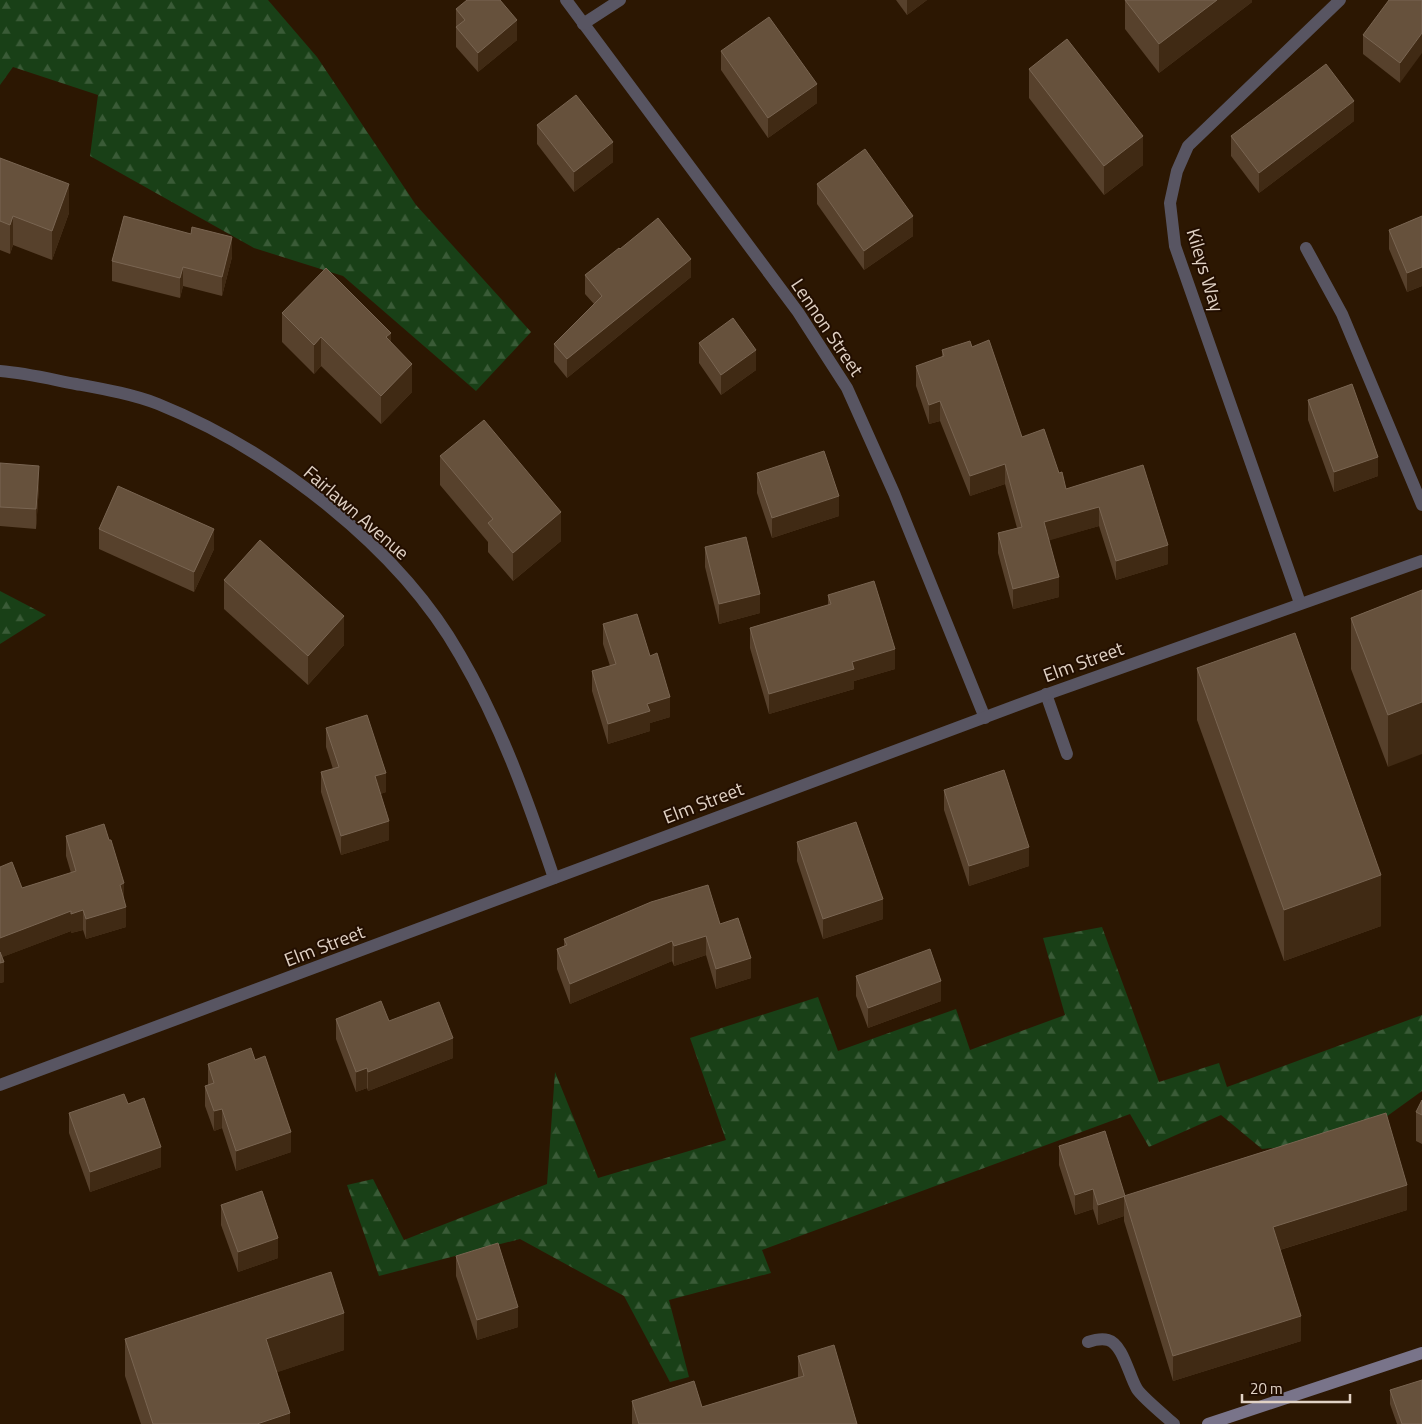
<svg xmlns="http://www.w3.org/2000/svg" width="1422" height="1424" viewBox="0 0 1422 1424" font-family="'Titillium Web',sans-serif">
<style>
.forest{fill:url(#forest-firs)}
.lines{fill:none;stroke-linecap:round;stroke-linejoin:round}
.service{stroke:#585562;stroke-width:12}
.minor{stroke:#585562;stroke-width:12}
.tertiary{stroke:#585562;stroke-width:12}
.secondary{stroke:#79748a;stroke-width:12}
.wall{fill:#57412c}
.shaded-wall{fill:#402a14}
.building{fill:#66513c;stroke:#796552}
.labels{text-anchor:middle;dominant-baseline:central;stroke-width:4;stroke-linejoin:round;paint-order:stroke}
.street-label{font-size:19px;fill:#e1d2c5;stroke:#220e00}
</style>
<defs>
<pattern id="forest-firs" width="22" height="20" patternUnits="userSpaceOnUse" patternTransform="scale(1.25)"><rect width="22" height="20" fill="#194017"/><path d="M5 1l3.5 6h-7zM16 11l3.5 6h-7z" fill="#3a5b37"/></pattern>
</defs>
<rect width="100%" height="100%" fill="#2c1702"/>
<!-- forest -->
<g class="forest">
<path d="M0,0H268L317,57L416,205L531,332L476,391L343,276L254,248L90,156L98,95L13,67L0,85Z"/>
<path d="M0,591L46,615L0,644Z"/>
<path d="M1102,927L1159,1082L1219,1063L1227,1087L1422,1015V1091L1354,1140L1262,1149L1221,1115L1149,1147L1130,1114L762,1250L771,1273L669,1300L689,1377L670,1382L624,1296L520,1239L379,1276L347,1185L373,1179L404,1240L547,1184L555,1072L598,1178L726,1140L690,1038L818,997L838,1051L956,1009L970,1050L1065,1015L1043,938Z"/>
</g>
<g class="lines">
<!-- service -->
<g class="service">
<path d="M1306,248L1342,314L1422,505"/>
<path d="M1046,694L1067,754"/>
<path d="M1088,1342C1094,1340 1101,1338 1108,1340C1123,1344 1129,1376 1137,1389C1142,1397 1165,1416 1174,1424"/>
</g>
<!-- minor -->
<g class="minor">
<path d="M566,0L798,312L847,388L894,493L985,718"/>
<path d="M583,24L620,0"/>
<path d="M0,371C26,373 50,379 76,384C103,389 132,394 158,404C272,450 399,547 460,655C501,725 528,801 554,878"/>
<path d="M1300,603L1175,246L1170,203L1177,171L1188,146L1340,0"/>
</g>
<!-- tertiary -->
<path class="tertiary" d="M0,1085L1042,696L1422,561"/>
<!-- secondary -->
<path class="secondary" d="M1208,1424L1422,1353"/>
</g>
<!-- wall -->
<g class="wall">
<path d="M896,0H927L907,15Z"/>
<path d="M1125,0H1252V2L1159,73L1125,29Z"/>
<path d="M1422,0L1400,83L1363,54V35Z"/>
<path d="M456,9L517,40L478,72L456,47Z"/>
<path d="M721,51L817,103L768,138L721,70Z"/>
<path d="M1029,69L1143,165L1104,195L1029,98Z"/>
<path d="M1354,121L1259,193L1231,156V136Z"/>
<path d="M537,125L613,162L574,192L537,144Z"/>
<path d="M0,158L69,213L52,260L13,245L10,254L0,250Z"/>
<path d="M817,184L913,236L864,270L817,204Z"/>
<path d="M1422,216V286L1407,292L1389,249V230Z"/>
<path d="M620,249L691,277L567,378L554,362V344L594,304L585,294V275Z"/>
<path d="M232,257L222,296L183,286L180,298L112,281V261Z"/>
<path d="M282,313L391,342L412,392L381,424L321,366L314,374L282,342Z"/>
<path d="M699,343L756,370L721,395L699,363Z"/>
<path d="M972,347L1022,437L1059,473L1066,489L1143,465L1168,564L1116,580L1099,526L1049,540L1059,597L1013,609L998,553V533L1017,528L1005,484L970,496L940,421L929,424L916,386V366L942,357V350Z"/>
<path d="M1308,400L1378,476L1334,492L1308,420Z"/>
<path d="M440,456L561,541L513,581L488,552V542L440,485Z"/>
<path d="M0,463L39,486L36,529L0,526Z"/>
<path d="M757,473L839,516L772,538L757,493Z"/>
<path d="M99,529L214,549L194,592L99,549Z"/>
<path d="M705,547L760,613L719,624L705,567Z"/>
<path d="M224,580L344,645L308,685L224,609Z"/>
<path d="M1422,590L1388,767L1351,669V618Z"/>
<path d="M828,595L895,669L854,681V689L769,714L750,648V628L828,605Z"/>
<path d="M603,624L670,717L650,723V731L608,744L592,691V671L610,666L603,644Z"/>
<path d="M1197,668L1381,926L1284,961L1197,720Z"/>
<path d="M326,728L386,792L380,794L389,840L341,855L321,792V772L333,769L326,747Z"/>
<path d="M944,790L1029,866L969,886L944,810Z"/>
<path d="M66,836L124,900L126,927L86,939L83,930L71,933V931L2,957L4,982L0,983V867L22,888L71,873L66,856Z"/>
<path d="M797,842L883,919L823,939L797,861Z"/>
<path d="M720,924L751,978L716,989L706,955L674,966L672,961L570,1004L557,969V949L564,946V939Z"/>
<path d="M856,976L941,1001L868,1028L856,996Z"/>
<path d="M336,1019L389,1021L453,1058L368,1091L367,1088L356,1092L336,1039Z"/>
<path d="M255,1060L291,1152L236,1171L222,1128L214,1131L205,1106V1086L208,1085V1064Z"/>
<path d="M1422,1100V1144L1416,1141V1112Z"/>
<path d="M128,1104L161,1167L90,1192L69,1133V1113Z"/>
<path d="M1059,1146L1125,1196L1407,1210L1280,1250L1301,1341L1173,1381L1124,1221V1216L1098,1225L1093,1209L1075,1215L1059,1165Z"/>
<path d="M221,1205L278,1258L238,1272L221,1225Z"/>
<path d="M456,1256L518,1327L477,1340L456,1276Z"/>
<path d="M125,1339L344,1350L277,1372L290,1424H141L125,1376Z"/>
<path d="M798,1356L857,1424H632V1401L702,1407L798,1377Z"/>
<path d="M1390,1390L1422,1424H1397L1390,1404Z"/>
</g>
<!-- shaded-wall -->
<g class="shaded-wall">
<path d="M907,0H927L907,15Z"/>
<path d="M1217,0H1252V2L1159,73V44Z"/>
<path d="M517,20V40L478,72V53Z"/>
<path d="M1422,33V53L1400,83V63Z"/>
<path d="M817,84V103L768,138V118Z"/>
<path d="M1354,101V121L1259,193V173Z"/>
<path d="M1143,136V165L1104,195V166Z"/>
<path d="M613,142V162L574,192V172Z"/>
<path d="M69,184V213L52,260V231Z"/>
<path d="M13,216V245L10,254V225Z"/>
<path d="M913,216V236L864,270V251Z"/>
<path d="M232,237V257L222,296V277Z"/>
<path d="M691,259V277L567,378V359Z"/>
<path d="M183,267V286L180,298V278Z"/>
<path d="M1422,267V286L1407,292V273Z"/>
<path d="M391,333V362L386,337Z"/>
<path d="M321,337V366L314,374V345Z"/>
<path d="M756,350V370L721,395V375Z"/>
<path d="M412,364V392L381,424V396Z"/>
<path d="M940,401V421L929,424V405Z"/>
<path d="M1378,457V476L1334,492V472Z"/>
<path d="M1005,464V484L970,496V476Z"/>
<path d="M39,466V486L36,529V509Z"/>
<path d="M839,496V516L772,538V518Z"/>
<path d="M1099,507V526L1044,542V522Z"/>
<path d="M561,512V541L513,581V553Z"/>
<path d="M214,529V549L194,592V572Z"/>
<path d="M1168,545V564L1116,580V561Z"/>
<path d="M1059,577V597L1013,609V589Z"/>
<path d="M760,594V613L719,624V604Z"/>
<path d="M344,616V645L308,685V656Z"/>
<path d="M895,649V669L854,681V689L769,714V694L852,662Z"/>
<path d="M670,697V717L650,723V731L608,744V724L647,704Z"/>
<path d="M1422,702V754L1388,767V715Z"/>
<path d="M386,773V792L375,796V776Z"/>
<path d="M389,821V840L341,855V836Z"/>
<path d="M1029,847V866L969,886V866Z"/>
<path d="M1381,875V926L1284,961V910Z"/>
<path d="M124,883V903L120,885Z"/>
<path d="M883,899V919L823,939V919Z"/>
<path d="M126,907V927L86,939V919Z"/>
<path d="M83,910V930L71,933V914Z"/>
<path d="M71,911V931L0,958V938Z"/>
<path d="M706,936V955L674,966V946Z"/>
<path d="M672,941V961L570,1004V984Z"/>
<path d="M751,958V978L716,989V969Z"/>
<path d="M4,962V982L0,983V963Z"/>
<path d="M941,981V1001L868,1028V1008Z"/>
<path d="M453,1038V1058L368,1091V1072Z"/>
<path d="M367,1068V1088L356,1092V1072Z"/>
<path d="M222,1109V1128L214,1131V1111Z"/>
<path d="M291,1132V1152L236,1171V1151Z"/>
<path d="M161,1147V1167L90,1192V1172Z"/>
<path d="M1407,1185V1210L1273,1252V1227Z"/>
<path d="M1093,1189V1209L1075,1215V1195Z"/>
<path d="M1124,1197V1216L1098,1225V1205Z"/>
<path d="M278,1238V1258L238,1272V1252Z"/>
<path d="M518,1307V1327L477,1340V1320Z"/>
<path d="M344,1313V1350L266,1376V1339Z"/>
<path d="M1301,1316V1341L1173,1381V1356Z"/>
<path d="M290,1413V1424H257Z"/>
</g>
<!-- building -->
<g class="building">
<path d="M467,0H500L517,20L478,53L456,27L465,20L456,9Z"/>
<path d="M1125,0H1217L1159,44Z"/>
<path d="M1389,0H1422V33L1400,63L1363,35Z"/>
<path d="M769,17L817,84L768,118L721,51Z"/>
<path d="M1067,39L1143,136L1104,166L1029,69Z"/>
<path d="M1326,64L1354,101L1259,173L1231,136Z"/>
<path d="M576,95L613,142L574,172L537,125Z"/>
<path d="M865,149L913,216L864,251L817,184Z"/>
<path d="M0,158L69,184L52,231L13,216L10,225L0,221Z"/>
<path d="M124,216L191,234L192,227L232,237L222,277L183,267L180,278L112,261Z"/>
<path d="M1422,216V267L1407,273L1389,230Z"/>
<path d="M658,218L691,259L567,359L554,344L602,296L585,275L619,248L620,249Z"/>
<path d="M326,268L391,333L386,337L412,364L381,396L321,337L314,345L282,313Z"/>
<path d="M733,318L756,350L721,375L699,343Z"/>
<path d="M989,340L1022,437L1044,429L1059,473L1062,472L1066,489L1143,465L1168,545L1116,561L1099,507L1044,522L1059,577L1013,589L998,533L1022,527L1005,464L970,476L940,401L929,405L916,366L944,356L942,350L970,341L972,347Z"/>
<path d="M1352,384L1378,457L1334,472L1308,400Z"/>
<path d="M484,420L561,512L513,553L488,523L493,519L440,456Z"/>
<path d="M824,451L839,496L772,518L757,473Z"/>
<path d="M0,463L39,466L36,509L0,507Z"/>
<path d="M118,486L214,529L194,572L99,529Z"/>
<path d="M746,537L760,594L719,604L705,547Z"/>
<path d="M260,540L344,616L308,656L224,580Z"/>
<path d="M874,581L895,649L852,662L854,669L769,694L750,628L831,604L828,595Z"/>
<path d="M1422,590V702L1388,715L1351,618Z"/>
<path d="M637,614L650,656L657,653L670,697L647,704L650,711L608,724L592,671L616,664L603,624Z"/>
<path d="M1295,633L1381,875L1284,910L1197,668Z"/>
<path d="M367,715L386,773L375,776L389,821L341,836L321,772L339,767L326,728Z"/>
<path d="M1004,770L1029,847L969,866L944,790Z"/>
<path d="M856,822L883,899L823,919L797,842Z"/>
<path d="M104,824L109,840H111L124,883L120,885L126,907L86,919L83,910L71,914V911L0,938V867L12,862L22,888L76,871L66,836Z"/>
<path d="M708,885L720,924L738,918L751,958L716,969L706,936L674,946L672,941L570,984L557,949L567,945L564,939L651,902Z"/>
<path d="M930,949L941,981L868,1008L856,976Z"/>
<path d="M0,952L4,962L0,963Z"/>
<path d="M381,1001L389,1021L439,1002L453,1038L368,1072L367,1068L356,1072L336,1019Z"/>
<path d="M251,1048L255,1060L265,1056L291,1132L236,1151L222,1109L214,1111L205,1086L214,1083L208,1064Z"/>
<path d="M124,1094L128,1104L144,1098L161,1147L90,1172L69,1113Z"/>
<path d="M1422,1100V1115L1416,1112Z"/>
<path d="M1386,1113L1407,1185L1273,1227L1301,1316L1173,1356L1124,1196Z"/>
<path d="M1105,1131L1125,1196L1098,1205L1093,1189L1075,1195L1059,1146Z"/>
<path d="M262,1191L278,1238L238,1252L221,1205Z"/>
<path d="M498,1243L518,1307L477,1320L456,1256Z"/>
<path d="M331,1272L344,1313L266,1339L290,1413L257,1424H153L125,1339Z"/>
<path d="M834,1345L857,1424H639L632,1401L694,1381L702,1407L804,1376L798,1356Z"/>
<path d="M1422,1380V1424H1402L1390,1390Z"/>
</g>
<g class="labels">
<!-- street labels -->
<g class="street-label">
<text transform="translate(1206 270) rotate(73)">Kileys Way</text>
<text transform="translate(828 327) rotate(56)">Lennon Street</text>
<text transform="translate(357 512) rotate(41)">Fairlawn Avenue</text>
<text transform="translate(1083 661) rotate(-20)">Elm Street</text>
<text transform="translate(703 802) rotate(-21)">Elm Street</text>
<text transform="translate(324 945) rotate(-21)">Elm Street</text>
</g>
</g>
<!-- scale -->
<path d="M1242 1394v8h108v-8" fill="none" stroke="#e1d2c5" stroke-width="2.5"/>
<text x="1250" y="1394" font-size="15" fill="#e1d2c5" stroke="#220e00" stroke-width="4" paint-order="stroke">20 m</text>
</svg>
